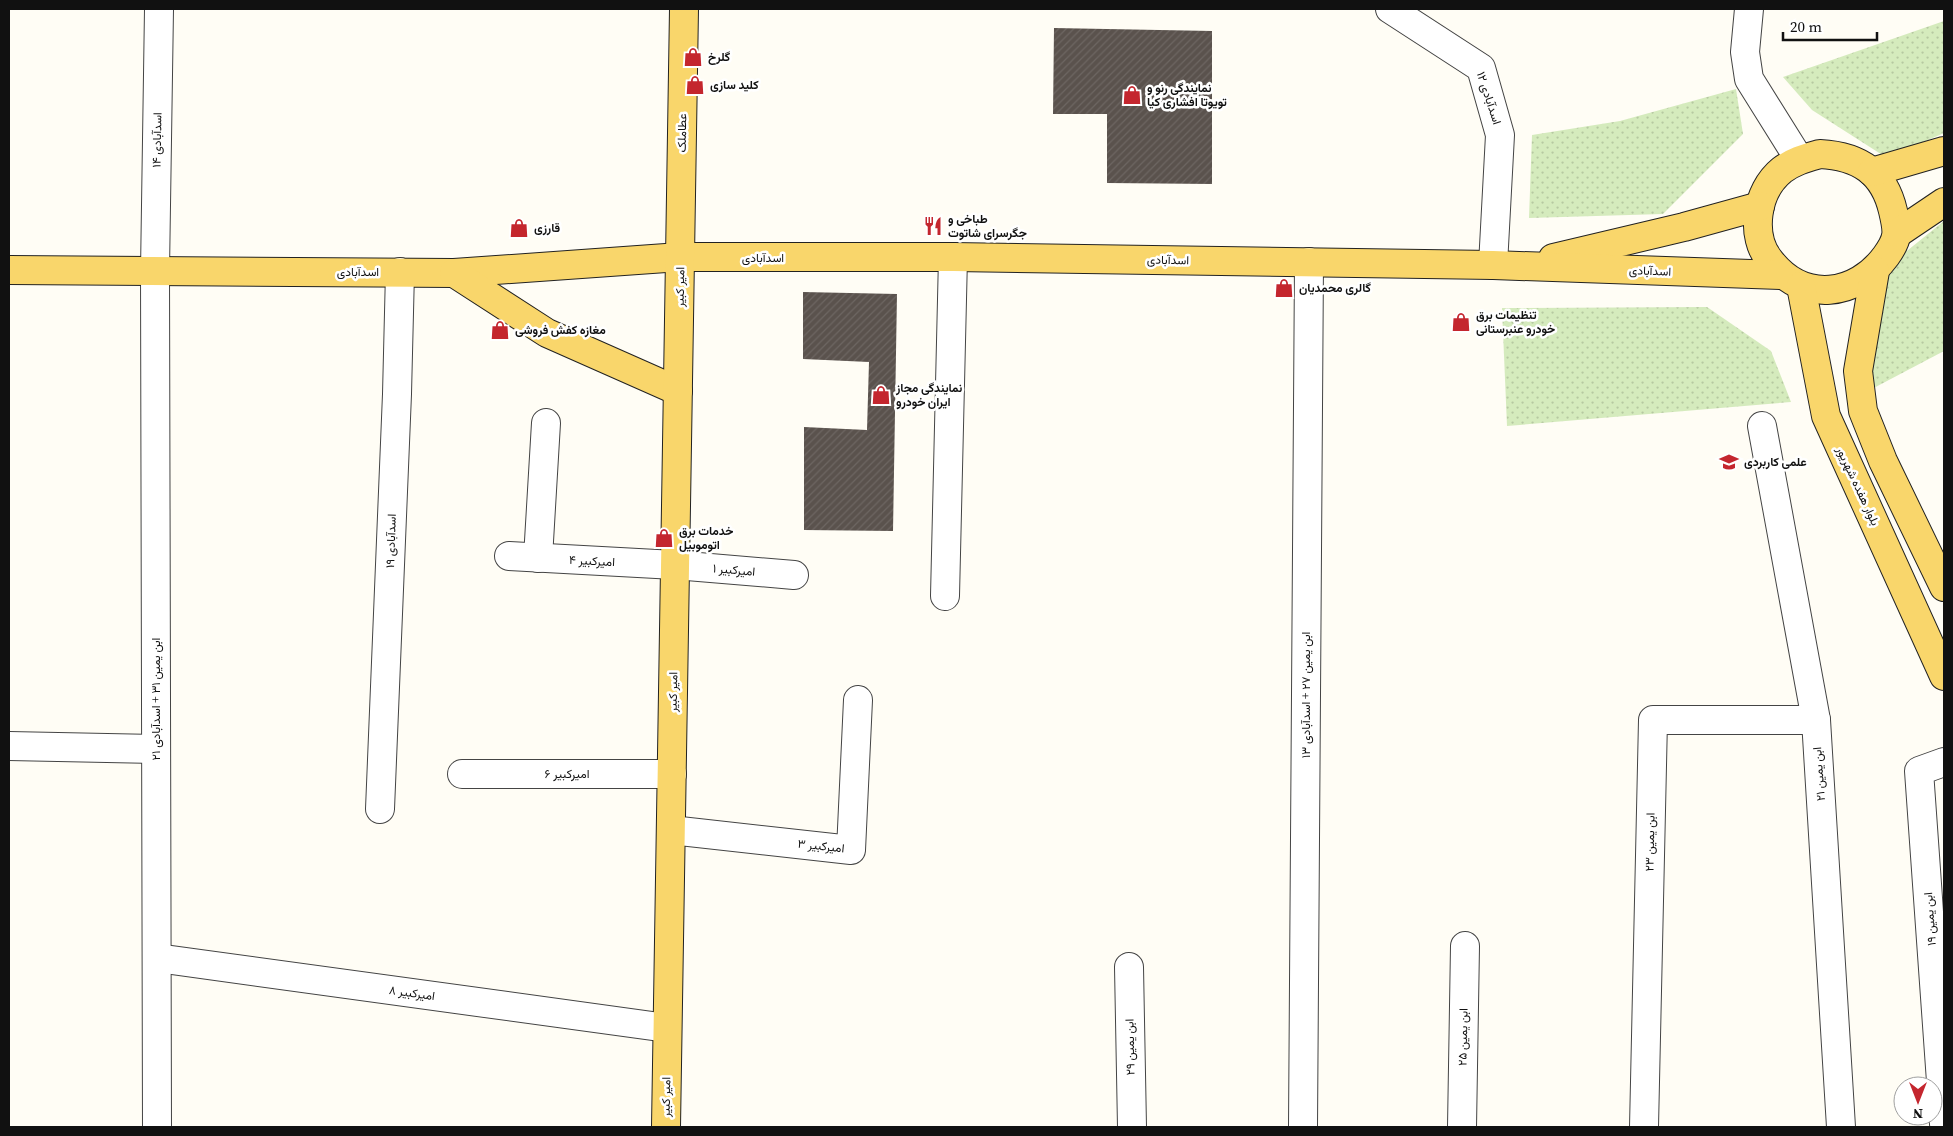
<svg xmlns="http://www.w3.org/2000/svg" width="1953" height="1136" viewBox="0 0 1953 1136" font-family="'Source Serif 4',Vazirmatn,serif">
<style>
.grass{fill:url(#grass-dots)}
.building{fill:url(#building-hatch)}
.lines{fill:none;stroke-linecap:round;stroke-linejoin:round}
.minor-casing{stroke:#444;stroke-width:30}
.major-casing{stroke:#222;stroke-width:30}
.minor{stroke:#fff;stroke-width:28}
.major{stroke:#f9d66b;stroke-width:28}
.labels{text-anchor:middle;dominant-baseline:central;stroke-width:5;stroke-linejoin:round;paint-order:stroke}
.poi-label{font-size:12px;font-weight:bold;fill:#111;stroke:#fff;text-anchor:start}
.street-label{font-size:12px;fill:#111;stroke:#fff}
</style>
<defs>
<pattern id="grass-dots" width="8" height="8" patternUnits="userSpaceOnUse" patternTransform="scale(1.25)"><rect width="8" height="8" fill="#d5ebbd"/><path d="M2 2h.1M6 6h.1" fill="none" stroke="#b6c8a1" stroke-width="1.8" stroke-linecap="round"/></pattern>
<pattern id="building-hatch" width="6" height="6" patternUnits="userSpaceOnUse" patternTransform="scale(1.25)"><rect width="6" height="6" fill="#5a524d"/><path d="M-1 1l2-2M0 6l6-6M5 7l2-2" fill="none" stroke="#6d6662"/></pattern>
</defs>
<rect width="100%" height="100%" fill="#fffdf5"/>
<!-- grass -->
<g class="grass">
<path d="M1944,21V133L1887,158L1812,110L1783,77Z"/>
<path d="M1736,89L1743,134L1663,214L1529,218L1532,135L1620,121Z"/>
<path d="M1944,221V351L1868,391L1887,267Z"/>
<path d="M1707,307L1771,351L1791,402L1507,426L1502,308Z"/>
</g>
<!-- building -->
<g class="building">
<path d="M1054,28L1212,31V184L1107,183V114H1053Z"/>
<path d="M803,292L897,294L893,531L804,530V427L867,430L869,362L803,359Z"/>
</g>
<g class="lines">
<!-- minor casing -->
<g class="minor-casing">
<g id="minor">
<path d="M1390,9L1481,68L1500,135L1493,265"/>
<path d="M1749,9L1745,52L1749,79L1799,159"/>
<path d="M1762,426L1816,720L1841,1127"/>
<path d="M509,556L675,565L794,575"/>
<path d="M538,558L546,423"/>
<path d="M945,596L953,257"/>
<path d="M9,746L156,749"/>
<path d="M1944,762L1919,771L1944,1124"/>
<path d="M462,774H672"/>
<path d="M380,809L397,394L400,272"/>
<path d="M671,830L851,850L858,700"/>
<path d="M157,958L667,1028"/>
<path d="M1129,967L1132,1127"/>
<path d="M157,1127L155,271L159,9"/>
<path d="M1303,1127L1309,262"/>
<path d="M1462,1127L1465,946"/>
<path d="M1644,1127L1653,720H1816"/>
</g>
</g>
<!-- major casing -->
<g class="major-casing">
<g id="major">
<path d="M1820,154C1859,156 1884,172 1893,211C1898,232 1899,238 1886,256C1856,297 1804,303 1771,262C1749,236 1756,191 1782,170C1794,161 1806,158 1820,154Z"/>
<path d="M1872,172L1944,151"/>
<path d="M1898,233L1944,202"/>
<path d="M1553,258L1684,227L1760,206"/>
<path d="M9,270L454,273L680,257H953L1493,265L1782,275"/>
<path d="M1875,271L1858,371L1863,411L1883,461L1944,587"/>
<path d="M454,273L547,333L678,391"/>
<path d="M1801,286L1826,416L1944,676"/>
<path d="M666,1127L684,9"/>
</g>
</g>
<!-- minor -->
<use href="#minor" class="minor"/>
<!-- major -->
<use href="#major" class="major"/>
</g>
<!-- icons -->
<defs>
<g id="shop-bare" transform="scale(1.5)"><path d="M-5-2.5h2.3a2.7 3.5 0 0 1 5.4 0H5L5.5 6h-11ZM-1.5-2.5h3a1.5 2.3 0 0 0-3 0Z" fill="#c4262e" stroke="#fff" stroke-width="2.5" paint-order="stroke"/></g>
<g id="restaurant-bare" transform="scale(1.5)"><path d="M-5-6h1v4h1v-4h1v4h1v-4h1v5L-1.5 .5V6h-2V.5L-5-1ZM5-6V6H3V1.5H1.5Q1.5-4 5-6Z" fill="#c4262e" stroke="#fff" stroke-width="2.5" paint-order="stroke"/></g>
<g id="university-bare" transform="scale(1.5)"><path d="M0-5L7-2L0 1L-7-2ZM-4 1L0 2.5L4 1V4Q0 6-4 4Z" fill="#c4262e" stroke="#fff" stroke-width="2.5" paint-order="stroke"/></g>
</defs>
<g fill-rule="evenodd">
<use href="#shop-bare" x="693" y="57"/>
<use href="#shop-bare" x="695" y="85"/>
<use href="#shop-bare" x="1132" y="95"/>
<use href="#restaurant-bare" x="933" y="226"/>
<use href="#shop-bare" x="519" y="228"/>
<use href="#shop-bare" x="1284" y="288"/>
<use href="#shop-bare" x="1461" y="322"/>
<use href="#shop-bare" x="500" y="330"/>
<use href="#shop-bare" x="881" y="395"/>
<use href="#university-bare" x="1729" y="462"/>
<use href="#shop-bare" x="664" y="538"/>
</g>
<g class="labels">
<!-- poi labels -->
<g class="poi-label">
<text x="708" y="57">گلرخ</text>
<text x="710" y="85">کلید سازی</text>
<text x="1147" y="88">نمایندگی رنو و<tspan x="1147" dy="14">تویوتا افشاری کیا</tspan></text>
<text x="948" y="219">طباخی و<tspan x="948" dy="14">جگرسرای شاتوت</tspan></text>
<text x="534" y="228">قارزی</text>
<text x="1299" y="288">گالری محمدیان</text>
<text x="1476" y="315">تنظیمات برق<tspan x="1476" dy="14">خودرو عنبرستانی</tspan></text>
<text x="515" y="330">مغازه کفش فروشی</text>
<text x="896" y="388">نمایندگی مجاز<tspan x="896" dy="14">ایران خودرو</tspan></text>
<text x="1744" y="462">علمی کاربردی</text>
<text x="679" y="531">خدمات برق<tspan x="679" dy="14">اتوموبیل</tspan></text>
</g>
<!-- street labels -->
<g class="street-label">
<text transform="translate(1489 98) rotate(72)">اسدآبادی ۱۲</text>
<text transform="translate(682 133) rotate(-89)">عطاملک</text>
<text transform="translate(157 140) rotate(-89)">اسدآبادی ۱۴</text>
<text x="763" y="258">اسدآبادی</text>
<text transform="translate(1168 260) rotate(1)">اسدآبادی</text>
<text transform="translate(1650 271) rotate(2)">اسدآبادی</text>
<text x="358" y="272">اسدآبادی</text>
<text transform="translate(680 287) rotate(-89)">امیر کبیر</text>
<text transform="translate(1858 486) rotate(65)">بلوار هفده شهریور</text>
<text transform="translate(391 541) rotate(-88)">اسدآبادی ۱۹</text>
<text transform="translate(592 561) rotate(3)">امیرکبیر ۴</text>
<text transform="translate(734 570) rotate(5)">امیرکبیر ۱</text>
<text transform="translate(673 692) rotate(-89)">امیر کبیر</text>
<text transform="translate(1306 695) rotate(-90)">ابن یمین ۲۷ + اسدآبادی ۱۳</text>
<text transform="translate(156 699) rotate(-90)">ابن یمین ۳۱ + اسدآبادی ۲۱</text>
<text x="567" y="774">امیرکبیر ۶</text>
<text transform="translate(1819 774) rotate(-94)">ابن یمین ۲۱</text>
<text transform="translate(1650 842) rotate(-89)">ابن یمین ۲۳</text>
<text transform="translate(821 846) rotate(6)">امیرکبیر ۳</text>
<text transform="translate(1930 919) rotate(-94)">ابن یمین ۱۹</text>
<text transform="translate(412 993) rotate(8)">امیرکبیر ۸</text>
<text transform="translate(1463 1037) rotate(-89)">ابن یمین ۲۵</text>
<text transform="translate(1130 1047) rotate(-91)">ابن یمین ۲۹</text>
<text transform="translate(666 1097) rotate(-89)">امیر کبیر</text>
</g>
</g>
<!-- border -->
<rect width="1953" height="1136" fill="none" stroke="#111111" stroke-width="20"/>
<!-- north arrow -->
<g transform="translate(1918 1101) rotate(180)"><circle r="24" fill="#ffffff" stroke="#a0a0a0"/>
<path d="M0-4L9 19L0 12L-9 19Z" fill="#c4262e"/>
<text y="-8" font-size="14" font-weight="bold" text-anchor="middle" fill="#111111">N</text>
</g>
<!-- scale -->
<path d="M1783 32v8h94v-8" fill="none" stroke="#111111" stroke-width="2.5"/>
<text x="1790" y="32" font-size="15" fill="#111111" stroke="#ffffff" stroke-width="4" paint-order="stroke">20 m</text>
</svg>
